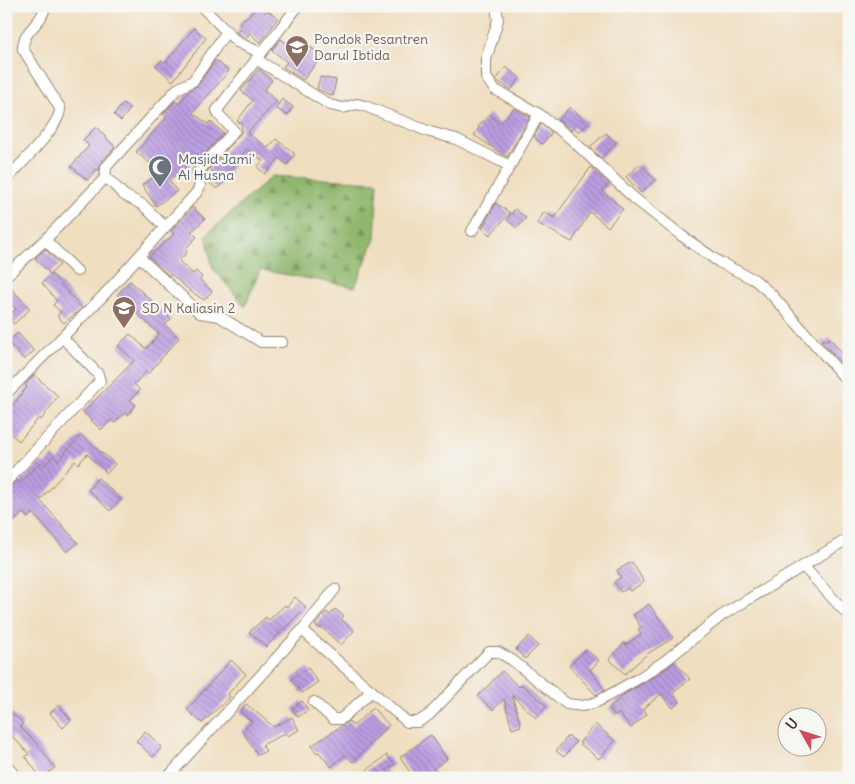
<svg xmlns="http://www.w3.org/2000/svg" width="855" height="784" viewBox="0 0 855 784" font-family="Delius,sans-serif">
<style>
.forest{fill:url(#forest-firs);stroke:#657046}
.building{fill:url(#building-back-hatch)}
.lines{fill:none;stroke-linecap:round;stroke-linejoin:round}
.minor-casing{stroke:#96846f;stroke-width:12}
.minor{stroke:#fff;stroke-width:10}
.labels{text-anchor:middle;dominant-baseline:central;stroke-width:4.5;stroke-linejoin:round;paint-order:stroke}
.education-label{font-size:14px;fill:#785e54;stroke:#f6f6f2;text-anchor:start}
.worship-label{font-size:14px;fill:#5b616d;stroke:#f6f6f2;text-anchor:start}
</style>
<defs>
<pattern id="forest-firs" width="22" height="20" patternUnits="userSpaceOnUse" patternTransform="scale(1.25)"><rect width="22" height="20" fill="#8fb76d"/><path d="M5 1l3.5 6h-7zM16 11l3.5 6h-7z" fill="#769559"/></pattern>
<pattern id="building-back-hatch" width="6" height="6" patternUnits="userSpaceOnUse" patternTransform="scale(1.25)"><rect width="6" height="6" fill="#bb9ee3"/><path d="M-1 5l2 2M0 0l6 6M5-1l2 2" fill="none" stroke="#9981b7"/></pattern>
</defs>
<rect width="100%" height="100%" fill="#f6f6f2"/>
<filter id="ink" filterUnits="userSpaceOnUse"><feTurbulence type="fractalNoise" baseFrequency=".02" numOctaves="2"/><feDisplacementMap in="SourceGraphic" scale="10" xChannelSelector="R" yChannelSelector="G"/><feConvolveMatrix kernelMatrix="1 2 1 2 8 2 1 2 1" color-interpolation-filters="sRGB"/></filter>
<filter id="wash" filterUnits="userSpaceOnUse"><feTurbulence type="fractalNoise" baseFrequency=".0096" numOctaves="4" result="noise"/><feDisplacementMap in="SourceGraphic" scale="20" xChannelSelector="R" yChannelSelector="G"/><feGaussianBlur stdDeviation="1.12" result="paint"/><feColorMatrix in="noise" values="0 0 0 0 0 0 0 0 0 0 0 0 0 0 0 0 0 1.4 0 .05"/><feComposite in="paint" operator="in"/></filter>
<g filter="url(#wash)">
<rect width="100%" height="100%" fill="#f0dec0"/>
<!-- forest -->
<path class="forest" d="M272,176L378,182L375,239L355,287L260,270L245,307L212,267L206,235Z"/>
<g id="blocks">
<!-- building -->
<g class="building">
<path d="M259,6L265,13L267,10L278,18L260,43L250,33L246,38L236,32L241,27L238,24Z"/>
<path d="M194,28L206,38L173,81L156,66L162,60L165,63Z"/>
<path d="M281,39L303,57L310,47L322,56L303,80L283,67L287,62L272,50Z"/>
<path d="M215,60L229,71L193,113L208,124L210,121L223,133L195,165L192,162L169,180L177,191L156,206L142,185L161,172L136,152L167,117L163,114L175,101L179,104L190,90L198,85Z"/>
<path d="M506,67L520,78L511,90L496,80Z"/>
<path d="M259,69L272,80L264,90L277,101L247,133L268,148L276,139L295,154L287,165L279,158L265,174L257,167L263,161L247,149L228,172L231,174L217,189L206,180L204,175L241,133L242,124L237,121L253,100L241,91Z"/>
<path d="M320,77L336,80L333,96L317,89Z"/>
<path d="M282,99L293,107L287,116L276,108Z"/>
<path d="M123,103L130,109L121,121L114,115Z"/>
<path d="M570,107L588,123L579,132L574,127L571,130L558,120Z"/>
<path d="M514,108L530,117L507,157L474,135L479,128L478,127L489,114L500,124Z"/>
<path d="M541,124L552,133L542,144L534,137Z"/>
<path d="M96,127L115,147L101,162L99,171L97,169L87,180L71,166L89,146L83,140Z"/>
<path d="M606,133L616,143L601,158L590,147Z"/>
<path d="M640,164L655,180L641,193L626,177Z"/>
<path d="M591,167L609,184L602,191L623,209L608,227L590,212L572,242L537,223L544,212L554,218Z"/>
<path d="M496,203L510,213L490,235L482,228Z"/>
<path d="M193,207L205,219L191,232L197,237L185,249L187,252L179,261L193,274L196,271L202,277L200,280L212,291L204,300L190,291L171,274L169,276L149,257L174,234L171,231Z"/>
<path d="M515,209L526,218L517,228L507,220Z"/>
<path d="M45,249L60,265L50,274L35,258Z"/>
<path d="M52,274L82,308L64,323L57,316L61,312L53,305L57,301L42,283Z"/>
<path d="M130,281L171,319L165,325L179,338L148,374L146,372L134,384L140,390L130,400L136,405L128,415L125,413L114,423L111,420L101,430L83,412L134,361L118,346L130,334L146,349L159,334L117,295Z"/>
<path d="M6,283L30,309L14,324L7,317L16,309L6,299Z"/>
<path d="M18,333L34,351L24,360L8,342Z"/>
<path d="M830,338L849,362V372L821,341L823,339L826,341Z"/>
<path d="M34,375L58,396L41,420L39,418L19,441L6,430V414L27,387L25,385Z"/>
<path d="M81,435L115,464L107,473L87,454L78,464L75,461L40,500L78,543L67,552L33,513L28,518L23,513L12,523L6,517V489L17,480L20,483L41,462L45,465L53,456L58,461Z"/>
<path d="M98,478L121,499L110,511L88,490Z"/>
<path d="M632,562L644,582L630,591L628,588L621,592L614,582L621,577L617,570Z"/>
<path d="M295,597L306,607L266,647L249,632L266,617L269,620L285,605L287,607Z"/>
<path d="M649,604L673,638L647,654L625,674L609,659L624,643L626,645L641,634L638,629L641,627L633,615Z"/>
<path d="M335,609L344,616L341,619L354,631L341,645L321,627L320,629L315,625L326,612L330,615Z"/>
<path d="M529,636L538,646L525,659L516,649Z"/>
<path d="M586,649L599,661L590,670L605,690L596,695L569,666Z"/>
<path d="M231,660L246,674L228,694L230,697L202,723L187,710Z"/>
<path d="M675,662L690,679L673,693L680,702L673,708L661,694L643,709L647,714L631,728L619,713L615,716L609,708L626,693L658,675Z"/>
<path d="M308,668L318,682L302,693L291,679Z"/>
<path d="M502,671L519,687L522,685L547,706L536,718L512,695L521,726L512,729L504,699L493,710L478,696Z"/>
<path d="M302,701L308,710L298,717L292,709Z"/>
<path d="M246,704L274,727L292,717L299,730L288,736L286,733L262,745L266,751L258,755L242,731L252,722L240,712Z"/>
<path d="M59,705L71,720L63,728L50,713Z"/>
<path d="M373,708L389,725L353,762L345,755L331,767L319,752L317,753L311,746L349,721L353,726Z"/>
<path d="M6,709L23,723L20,727L39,746L55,768L41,778L25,756L29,754L12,736L6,743Z"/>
<path d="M595,724L615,741L599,759L579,743Z"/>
<path d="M145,731L162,747L153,757L136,741Z"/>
<path d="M431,735L447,759L433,769L440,778H414L400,757Z"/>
<path d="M568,736L576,742L564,757L556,751Z"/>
<path d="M387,755L394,765L386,770L392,778H372L367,770Z"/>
</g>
</g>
</g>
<g filter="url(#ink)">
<use href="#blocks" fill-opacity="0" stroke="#96846f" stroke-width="1"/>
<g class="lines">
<!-- minor casing -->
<g class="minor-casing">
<g id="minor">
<path d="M201,6L237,42L261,53"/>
<path d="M496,6L498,20L486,59V77L494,89L539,114"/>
<path d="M256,59L330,105L343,108L357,104L365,106L430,132L456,139L510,166L539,114L570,138L634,198L682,236L719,262L755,280L772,295L849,383"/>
<path d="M105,178L106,167L177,89L193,81L227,31"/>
<path d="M6,180C19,165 61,126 60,108L23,49C22,30 43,24 45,6"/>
<path d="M472,231L510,166"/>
<path d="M45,240L77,271"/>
<path d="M139,257L200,313L219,316L261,342H282"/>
<path d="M6,276L45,240L105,178H107L124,195L143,205L164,226"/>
<path d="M6,394L102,297L197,192L200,186L197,173L234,131L219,115L217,110L298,6"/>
<path d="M6,482L100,381L98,374L62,337"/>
<path d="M803,566L849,616"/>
<path d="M302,630L335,589"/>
<path d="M314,702L333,719H341L372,691"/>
<path d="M6,764L16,778"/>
<path d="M167,778L302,630L407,722H418L429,715L489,652H498L512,660L567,704L583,706L597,702L641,677L665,661L721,616L849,538"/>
</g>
</g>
<!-- minor -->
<use href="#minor" class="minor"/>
</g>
</g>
<!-- icons -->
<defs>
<g id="school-pin" transform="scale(1.25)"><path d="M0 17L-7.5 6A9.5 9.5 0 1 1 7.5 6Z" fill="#8d6e63" stroke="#f6f6f2"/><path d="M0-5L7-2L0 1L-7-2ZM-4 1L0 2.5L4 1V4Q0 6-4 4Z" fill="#fff"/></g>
<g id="mosque-pin" transform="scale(1.25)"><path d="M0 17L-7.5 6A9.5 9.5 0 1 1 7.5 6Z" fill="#6b7280" stroke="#f6f6f2"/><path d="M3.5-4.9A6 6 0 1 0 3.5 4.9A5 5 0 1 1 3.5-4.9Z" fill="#fff"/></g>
</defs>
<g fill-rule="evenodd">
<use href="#school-pin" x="297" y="47"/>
<use href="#mosque-pin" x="160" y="167"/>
<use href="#school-pin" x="124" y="308"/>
</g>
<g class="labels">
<!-- education labels -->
<g class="education-label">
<text x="314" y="39">Pondok Pesantren<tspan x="314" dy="16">Darul Ibtida</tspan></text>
<text x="142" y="308">SD N Kaliasin 2</text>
</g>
<!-- worship labels -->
<g class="worship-label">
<text x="178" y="159">Masjid Jami'<tspan x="178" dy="16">Al Husna</tspan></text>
</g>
</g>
<!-- margin -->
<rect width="855" height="784" fill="none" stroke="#f6f6f2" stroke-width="25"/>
<!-- north arrow -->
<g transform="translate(802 732) rotate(309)"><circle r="24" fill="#f6f6f2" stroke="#aba49d"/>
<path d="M0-4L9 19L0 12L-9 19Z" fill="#d1495b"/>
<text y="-8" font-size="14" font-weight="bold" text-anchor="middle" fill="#3b2a1e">U</text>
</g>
</svg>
